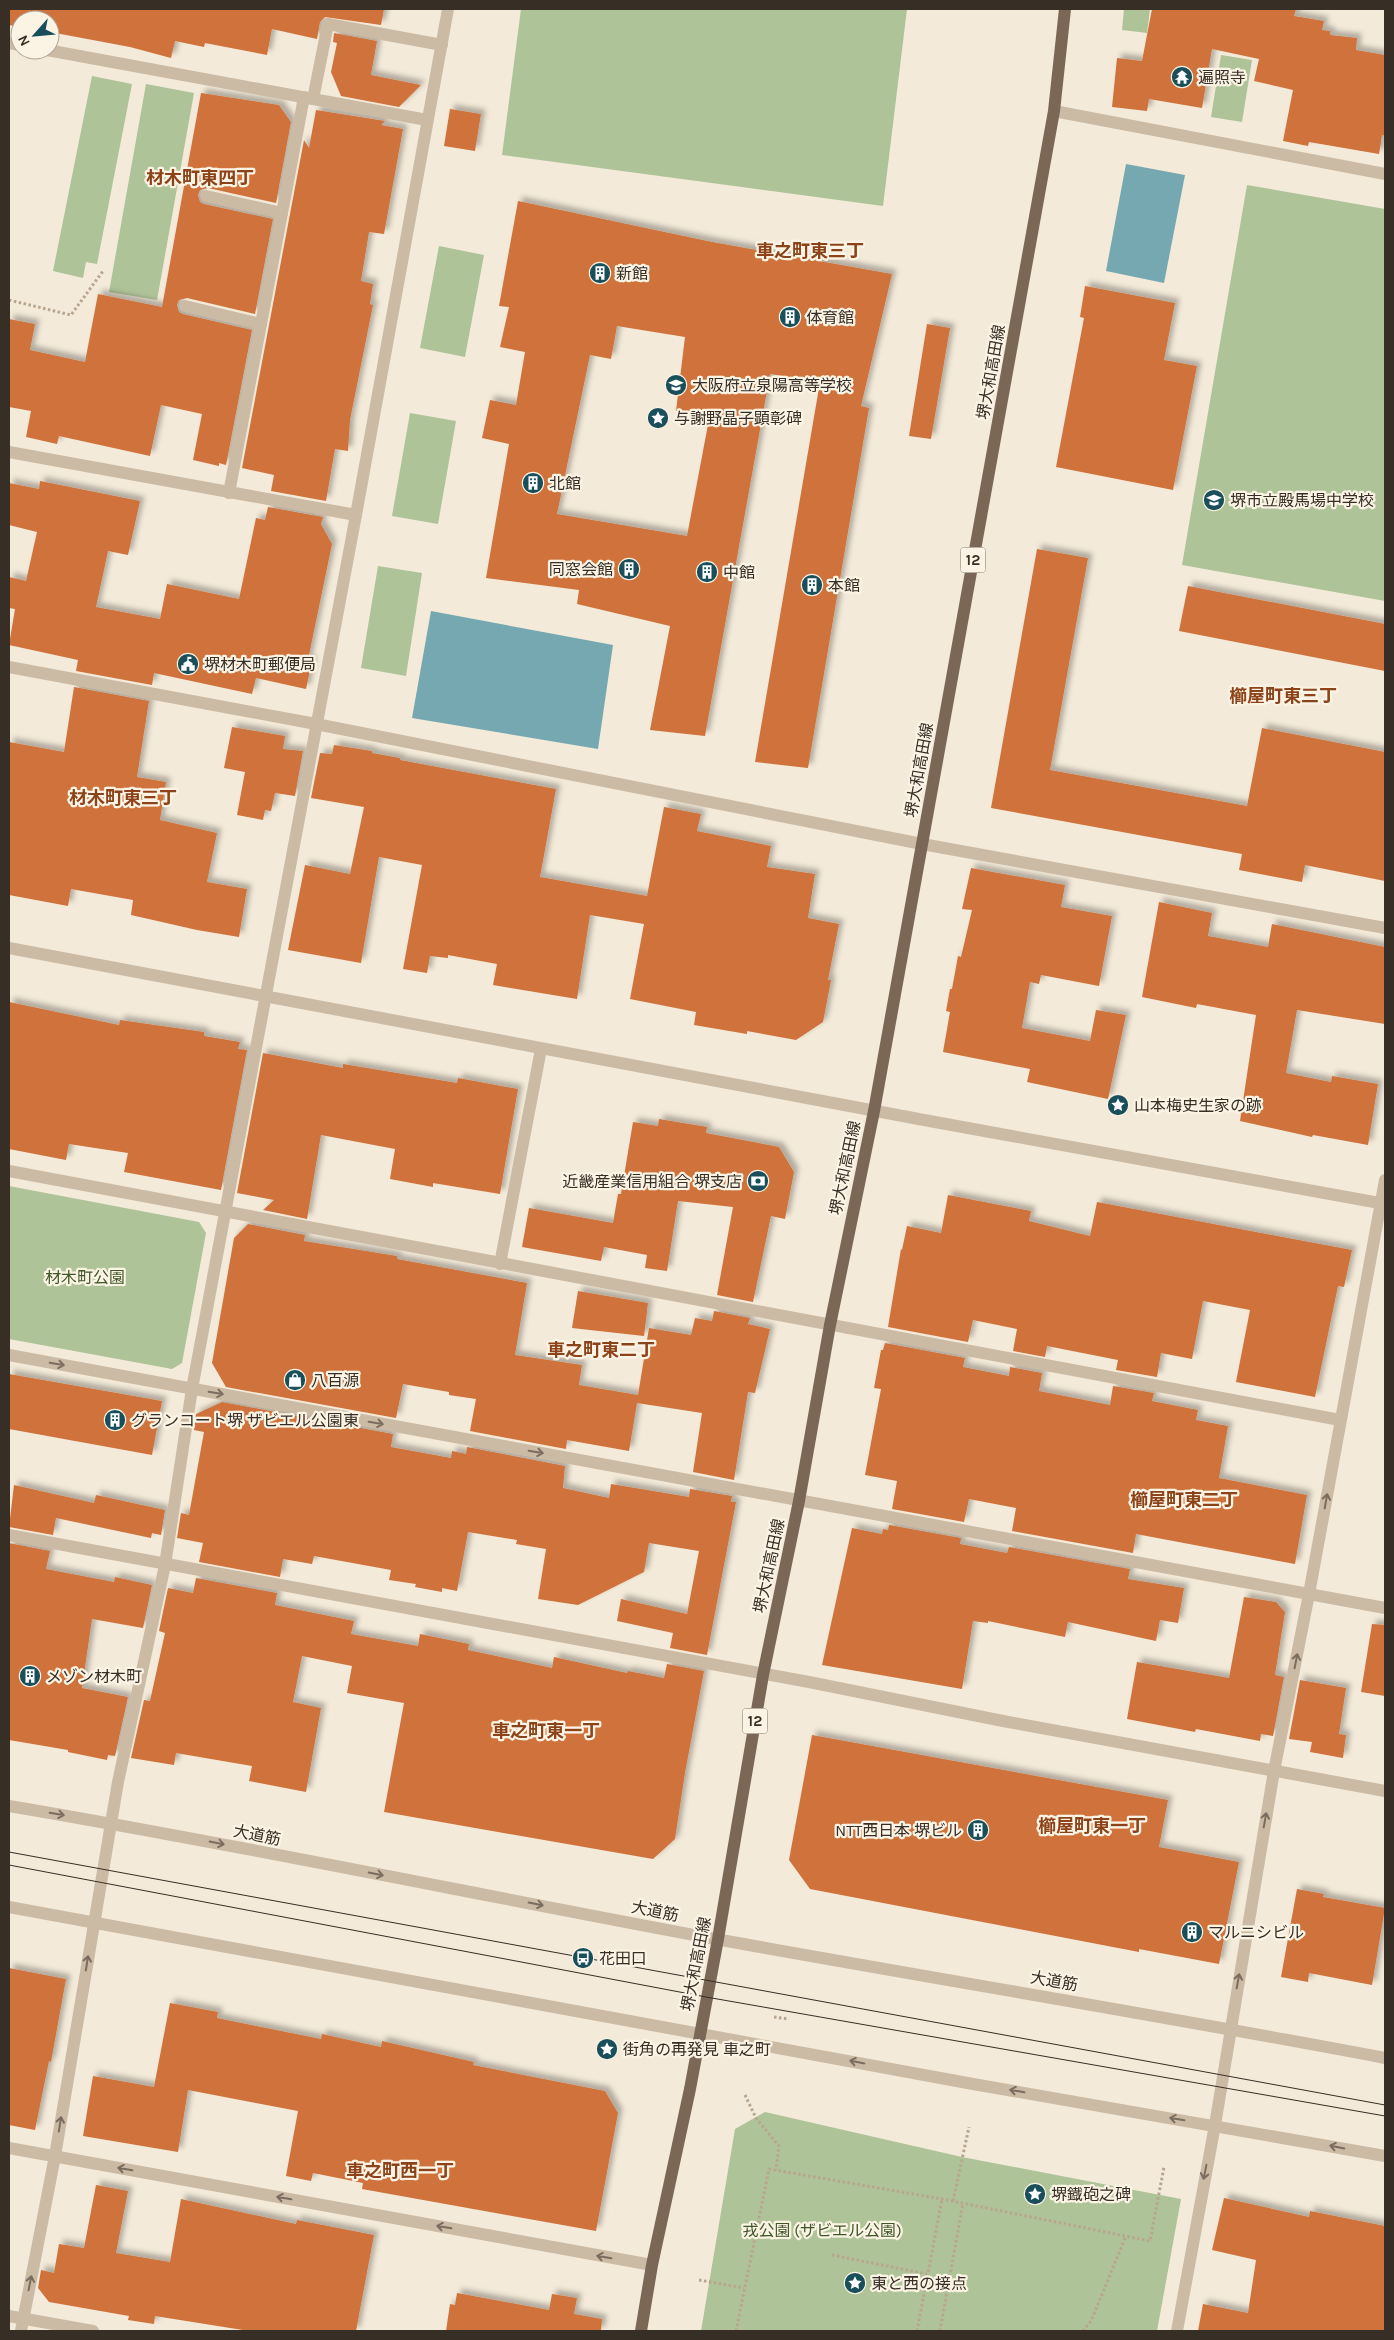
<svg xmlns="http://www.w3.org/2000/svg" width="1394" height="2340" viewBox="0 0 1394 2340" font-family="Karla,'Noto Sans JP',sans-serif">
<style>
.green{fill:#afc398}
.water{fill:#76a8b2}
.building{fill:#cf723b;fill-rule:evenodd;filter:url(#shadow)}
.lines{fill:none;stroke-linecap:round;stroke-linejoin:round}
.path{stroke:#b8a58e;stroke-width:3;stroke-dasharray:2.5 2.5;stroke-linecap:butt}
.minor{stroke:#ccbba4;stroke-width:12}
.major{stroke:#7a6756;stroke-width:12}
.tram{stroke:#372e26;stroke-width:1}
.oneway{stroke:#7a6d5f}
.labels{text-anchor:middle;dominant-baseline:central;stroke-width:4.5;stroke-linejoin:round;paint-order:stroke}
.shield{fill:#fbf4e5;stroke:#72695f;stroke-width:1}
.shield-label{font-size:15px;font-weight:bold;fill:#372e26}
.poi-label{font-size:16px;fill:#372e26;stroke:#fbf4e5;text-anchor:start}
.street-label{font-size:16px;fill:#372e26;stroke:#fbf4e5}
.park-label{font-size:16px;fill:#405728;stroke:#fbf4e5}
.neighbourhood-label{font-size:18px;font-weight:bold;fill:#8c4319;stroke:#fbf4e5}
</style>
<defs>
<filter id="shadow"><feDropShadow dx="4.5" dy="-4.5" stdDeviation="2.5" flood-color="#0004"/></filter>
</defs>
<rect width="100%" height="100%" fill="#f3ead9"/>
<!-- green -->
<g class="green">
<path d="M521,9H907L883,206L502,155Z"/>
<path d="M1124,9H1150L1147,33L1122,30Z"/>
<path d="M1221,55L1252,60L1242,122L1211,117Z"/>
<path d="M92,76L132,84L97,264L86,262L83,278L53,271Z"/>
<path d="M146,84L194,93L157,300L109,292Z"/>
<path d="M1247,185L1385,209V601L1182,565Z"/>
<path d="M439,246L484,255L465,357L420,348Z"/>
<path d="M410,413L456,421L438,524L392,516Z"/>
<path d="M378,566L422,573L406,676L361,668Z"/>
<path d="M9,1186L199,1222L206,1233L182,1363L172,1369L9,1339Z"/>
<path d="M765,2112L962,2157L1181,2199L1157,2331H701L735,2129Z"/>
</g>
<!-- water -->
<g class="water">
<path d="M1126,164L1185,175L1164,283L1106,271Z"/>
<path d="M431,611L613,645L598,749L412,718Z"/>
</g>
<!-- building -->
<g class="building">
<path d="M9,9H384L381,25L325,17L320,22L317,39L272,29L267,55L205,43L204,47L175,41L171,58L130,47L50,32V20H20V27L9,25Z"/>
<path d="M1152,9H1296L1294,16L1324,21L1322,30L1330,31V35L1357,38L1356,50L1385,55V136L1382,135L1379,154L1309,142L1308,146L1283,141L1293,90L1254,81L1259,59L1212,49L1202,108L1149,99L1147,111L1112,107L1117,58L1142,61Z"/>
<path d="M334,33L377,41L371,75L421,85L399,107L341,96L331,72L337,43L333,42Z"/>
<path d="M201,93L279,105L291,122L276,203L208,188L200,190L198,195L200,202L204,204L273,219L255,314L187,298L179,300L177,305L179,312L183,314L252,330L226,465L219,463V466L193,460L202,414L161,405L150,456L59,436L57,444L26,437L31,411L9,407V319L35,324L30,350L85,362L98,294L162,307Z"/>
<path d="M450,109L481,114L475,151L444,146Z"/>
<path d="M316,110L385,121L381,125L403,129L384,234L369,232L361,281L373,284L370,304L373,305L350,420L348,451L335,449L326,501L271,491L274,475L242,468L304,140L309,148Z"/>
<path d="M518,201L712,242L892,274L861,406L869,408L808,768L755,762L820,382L770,374L705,736L650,730L670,626L577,604L579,590L486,578L509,444L482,438L490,400L516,405L525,352L500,347L509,307L499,306ZM617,326L685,337L676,411L710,414L687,536L557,514L590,355L611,359Z"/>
<path d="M1085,286L1175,303L1164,360L1197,366L1173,490L1056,467L1084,318L1080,317Z"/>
<path d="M927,324L950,328L931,439L909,436Z"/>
<path d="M40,481L140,501L128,555L108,551L96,607L160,619L167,584L239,599L256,518L265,520L268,507L323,517L321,524L332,544L308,660L312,661L306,689L256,678L252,694L154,673L152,685L76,671L78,660L9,645L15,609L9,608V577L26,581L37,532L9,525V483L39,489Z"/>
<path d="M1037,549L1088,558L1050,770L1247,806L1262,728L1385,752V881L1305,865L1302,882L1239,870L1242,854L991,808Z"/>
<path d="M1188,586L1385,624V671L1179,631Z"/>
<path d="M74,687L149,701L137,777L166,782L160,820L217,833L207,882L247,889L239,937L197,930L131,915L133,900L71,889L68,906L9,895V742L64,752Z"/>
<path d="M232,727L285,736L283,749L303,751L295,796L275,793L271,811L265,810L263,820L237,815L245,772L224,768Z"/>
<path d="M334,745L372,751V753L400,758V760L556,789L540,877L647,896L664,807L701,814L697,831L771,846L767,867L815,874L808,918L839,924L828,980H831L823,1022L796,1040L747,1031V1034L694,1025L696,1012L630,999L644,924L590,915L577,999L493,985L497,964L448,955V958L430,956L427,973L403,969L422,865L379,857L361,963L288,950L305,865L350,874L364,807L311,798L320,753L332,754Z"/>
<path d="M971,868L1065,885L1061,907L1112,916L1099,986L1041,975L1039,984L1030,982L1022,1028L1090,1041L1096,1010L1126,1015L1108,1099L1027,1082L1030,1069L943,1052L950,1012L946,1011L950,989H952L958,956L961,957L972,910L962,909Z"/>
<path d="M1159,902L1212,913L1208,936L1268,947L1272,924L1385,947V1024L1297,1010L1286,1073L1331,1082L1332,1076L1378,1084L1368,1145L1313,1135L1312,1137L1240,1121L1256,1015L1197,1004L1196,1008L1142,997Z"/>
<path d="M9,1002L119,1025L120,1020L204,1032V1036L240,1042L238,1049L247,1050L221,1190L124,1172L128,1153L69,1144L66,1160L9,1149Z"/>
<path d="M263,1053L343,1068V1064L457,1083L458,1078L518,1089L500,1194L433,1183V1187L390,1179L395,1149L321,1135L307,1219L263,1210L274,1200L237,1193Z"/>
<path d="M659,1119L707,1127L706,1133L779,1147L794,1172L785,1219L771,1216L753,1302L717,1295L733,1207L678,1201L667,1271L645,1268L647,1255L604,1247L601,1261L522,1247L529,1208L613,1223L618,1194H621L633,1122L658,1126Z"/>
<path d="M948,1195L1031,1211L1029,1221L1090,1236L1097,1202L1352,1250L1344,1287L1338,1286L1315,1397L1236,1382L1250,1310L1203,1301L1192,1359L1161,1353L1157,1377L1116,1370L1118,1360L1047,1346L1045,1357L1013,1351L1017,1329L973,1320L968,1342L888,1327L901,1249L902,1250L907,1226L941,1233Z"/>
<path d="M248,1224L305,1235L304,1241L397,1256V1259L527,1283L515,1355L582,1365L579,1385L638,1395L649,1328L691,1335L695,1318L712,1321L714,1311L750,1318L748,1324L770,1329L755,1393L748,1392L734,1480L693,1472L702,1413L637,1403L629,1451L567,1440L566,1449L470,1431L476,1399L449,1395V1392L403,1384L396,1418L226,1387L212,1363L234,1238Z"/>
<path d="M578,1291L648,1303L644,1336L572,1328Z"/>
<path d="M885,1343L965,1358L963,1367L1009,1376L1010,1367L1042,1373L1039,1391L1110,1405L1113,1386L1154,1393L1152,1401L1198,1410L1196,1420L1228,1426L1219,1478L1307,1495L1295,1564L1136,1534L1133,1553L1012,1531L1016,1508L969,1499L964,1522L892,1509L897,1481L865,1475L881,1389L874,1388L881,1350H883Z"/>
<path d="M9,1374L162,1401L152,1455L9,1429Z"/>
<path d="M222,1402L393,1434L391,1447L451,1458L452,1451L466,1454L467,1447L565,1466L563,1488L609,1498L611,1484L689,1497L690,1489L732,1496L731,1502H736L707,1655L670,1648L673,1633L617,1621L621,1599L687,1614L699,1551L649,1543L644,1572L578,1605L538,1599L546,1549L516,1544L517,1540L468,1532L457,1591L442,1588V1592L415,1587L416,1584L389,1580L391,1570L314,1556L312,1564L283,1559L280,1577L199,1562L203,1543L177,1538L181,1513L189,1515L204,1432L194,1430L196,1414Z"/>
<path d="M14,1485L94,1503L96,1495L165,1510L161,1535L152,1533L151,1538L56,1518L53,1535L9,1527Z"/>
<path d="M889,1525L961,1538L960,1544L1007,1553L1009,1547L1130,1569L1128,1579L1184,1588L1178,1623L1160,1620L1156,1641L1068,1622L1065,1637L988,1621V1623L973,1621L962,1689L822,1665L852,1528L882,1534L883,1529L888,1530Z"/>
<path d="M9,1543L50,1551L46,1569L114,1582L115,1577L152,1585L143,1628L92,1619L82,1688L128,1697L115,1756L108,1755L107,1760L68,1752V1750L9,1740Z"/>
<path d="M196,1578L277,1593L275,1605L354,1621L351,1634L418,1646L420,1634L469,1644L468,1650L552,1668L554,1657L627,1673L628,1671L664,1678L667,1664L704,1671L685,1773L675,1839L653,1859L384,1812L404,1703L347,1693L352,1666L302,1656L293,1702L321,1708L306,1792L249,1781L252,1766L176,1753L174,1765L131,1758L144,1700L150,1701L165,1633L159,1631L168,1588L193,1593Z"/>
<path d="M1244,1597L1276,1602L1285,1612L1275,1675L1284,1677L1273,1736L1261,1734L1260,1741L1196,1729L1195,1732L1127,1719L1137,1662L1229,1678Z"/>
<path d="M1372,1624L1385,1625V1696L1361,1692Z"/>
<path d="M1300,1680L1346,1688L1339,1734L1346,1735L1343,1758L1310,1752L1312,1742L1289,1739Z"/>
<path d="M812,1735L1168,1800L1159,1847L1239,1862L1219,1964L1139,1949V1952L810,1889L789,1860Z"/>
<path d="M1297,1889L1324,1894L1323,1897L1385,1908L1372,1985L1309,1973L1308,1982L1281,1977Z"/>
<path d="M9,1968L66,1979L51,2062L49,2061L35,2130L9,2125Z"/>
<path d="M170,2003L218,2012L217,2018L321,2039L322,2034L381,2047L382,2041L474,2062L473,2065L605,2091L618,2113L596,2231L362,2189L363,2183L313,2173L311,2181L286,2176L298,2111L188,2090L178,2152L83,2136L93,2076L154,2087Z"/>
<path d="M96,2185L128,2191L116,2253L170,2262L181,2199L296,2224L297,2220L374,2235L356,2331H249L155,2316L154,2324L128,2320L129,2316L49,2302L38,2288L41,2270L54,2273L59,2244L84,2248Z"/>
<path d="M1224,2198L1309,2217L1310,2211L1385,2226V2331H1198L1203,2304L1248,2313L1256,2260L1212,2250Z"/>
<path d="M457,2293L549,2310L552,2294L577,2298L574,2314L602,2319L601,2331H446L450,2304L455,2305Z"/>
</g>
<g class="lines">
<!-- path -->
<g class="path">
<path d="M9,300L71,315L103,271"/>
<path d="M626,1959L645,1962"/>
<path d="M774,2017L789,2019"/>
<path d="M745,2095L756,2118L779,2146L776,2170"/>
<path d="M953,2201L969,2127"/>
<path d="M832,2255L927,2274"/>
<path d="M699,2280L744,2288"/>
<path d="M736,2331L769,2169L942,2199L1150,2241L1164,2167"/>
<path d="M917,2331L942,2199"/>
<path d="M940,2331L963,2203"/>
<path d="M1083,2331L1091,2321L1126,2236"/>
</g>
<!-- minor -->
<g class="minor">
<path d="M9,43L20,45"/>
<path d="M47,50L427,120"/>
<path d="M313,99L328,24L442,45"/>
<path d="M1054,111L1385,174"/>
<path d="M206,196L282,213"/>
<path d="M185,306L261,324"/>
<path d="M9,452L356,515"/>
<path d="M229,493L304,97"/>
<path d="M9,667L316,724L922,844L1385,928"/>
<path d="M9,948L924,1120L1385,1204"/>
<path d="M9,1171L1340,1420"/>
<path d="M500,1264L541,1049"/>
<path d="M9,1355L1385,1608"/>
<path d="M9,1535L809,1682L1003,1721L1385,1791"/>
<path d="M9,1806C247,1846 483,1896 721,1940C942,1980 1164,2016 1385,2058"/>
<path d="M9,1907L973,2084L1385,2156"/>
<path d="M9,2148L652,2265"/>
<path d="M9,2316L93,2331"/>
<path d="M21,2331L55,2156L118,1782L165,1565L192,1389L356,515L448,9"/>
<path d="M1177,2331L1215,2125L1274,1771L1309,1594L1385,1180"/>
</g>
<!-- major -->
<path class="major" d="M641,2331L652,2265L690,2089L718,1939L763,1675L799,1501L830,1325L874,1111L1054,111L1065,9"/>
<!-- tram -->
<g class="tram">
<path d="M9,1852L1385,2105"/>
<path d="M9,1865L706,1997L1385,2116"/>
</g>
</g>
<!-- one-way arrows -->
<defs><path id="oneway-shaft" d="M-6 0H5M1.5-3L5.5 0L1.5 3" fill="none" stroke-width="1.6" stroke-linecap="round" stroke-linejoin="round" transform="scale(1.25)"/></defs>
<g class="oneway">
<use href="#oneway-shaft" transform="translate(57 1364) rotate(10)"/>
<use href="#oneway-shaft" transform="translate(216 1393) rotate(10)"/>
<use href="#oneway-shaft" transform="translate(376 1423) rotate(10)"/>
<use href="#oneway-shaft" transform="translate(536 1452) rotate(10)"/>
<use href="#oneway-shaft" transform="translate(1326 1501) rotate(-80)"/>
<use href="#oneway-shaft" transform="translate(1296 1661) rotate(-79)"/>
<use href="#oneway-shaft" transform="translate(57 1814) rotate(10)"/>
<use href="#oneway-shaft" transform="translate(1265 1820) rotate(-80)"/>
<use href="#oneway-shaft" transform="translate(217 1843) rotate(11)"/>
<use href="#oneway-shaft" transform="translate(376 1874) rotate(11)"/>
<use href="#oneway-shaft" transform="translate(536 1904) rotate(11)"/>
<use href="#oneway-shaft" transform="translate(87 1963) rotate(-81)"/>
<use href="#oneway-shaft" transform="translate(1238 1981) rotate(-80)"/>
<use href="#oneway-shaft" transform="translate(857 2062) rotate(-169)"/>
<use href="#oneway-shaft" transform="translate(1017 2091) rotate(-170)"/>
<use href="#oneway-shaft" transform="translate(1177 2119) rotate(-170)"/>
<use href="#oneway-shaft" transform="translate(60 2124) rotate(-81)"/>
<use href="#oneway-shaft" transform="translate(1337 2147) rotate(-169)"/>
<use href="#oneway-shaft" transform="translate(125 2169) rotate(-170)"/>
<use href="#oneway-shaft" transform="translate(1205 2172) rotate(101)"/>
<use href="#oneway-shaft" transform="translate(284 2198) rotate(-170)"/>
<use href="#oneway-shaft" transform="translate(444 2227) rotate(-170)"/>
<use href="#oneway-shaft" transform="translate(604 2257) rotate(-170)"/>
<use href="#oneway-shaft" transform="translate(30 2283) rotate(-79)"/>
</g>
<!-- icons -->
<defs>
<g id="temple-disc" transform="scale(1.125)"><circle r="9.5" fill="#194f5b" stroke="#fbf4e5"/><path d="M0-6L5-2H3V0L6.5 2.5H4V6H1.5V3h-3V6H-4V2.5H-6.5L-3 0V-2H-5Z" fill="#fff"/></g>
<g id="building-disc" transform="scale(1.125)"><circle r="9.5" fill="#194f5b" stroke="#fbf4e5"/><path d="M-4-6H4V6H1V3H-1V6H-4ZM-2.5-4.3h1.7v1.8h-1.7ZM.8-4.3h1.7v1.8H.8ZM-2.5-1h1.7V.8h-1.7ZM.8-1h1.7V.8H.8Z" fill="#fff"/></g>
<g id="school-disc" transform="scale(1.125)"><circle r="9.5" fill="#194f5b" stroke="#fbf4e5"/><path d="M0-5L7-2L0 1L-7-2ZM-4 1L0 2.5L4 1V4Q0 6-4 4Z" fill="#fff"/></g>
<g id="sight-disc" transform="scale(1.125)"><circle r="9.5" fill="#194f5b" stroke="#fbf4e5"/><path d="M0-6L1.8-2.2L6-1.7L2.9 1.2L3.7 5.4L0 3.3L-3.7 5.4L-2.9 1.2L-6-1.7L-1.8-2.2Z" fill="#fff"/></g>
<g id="civic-disc" transform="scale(1.125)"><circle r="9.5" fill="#194f5b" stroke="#fbf4e5"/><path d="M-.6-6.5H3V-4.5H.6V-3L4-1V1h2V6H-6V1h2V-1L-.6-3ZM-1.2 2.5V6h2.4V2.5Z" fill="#fff"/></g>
<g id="bank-disc" transform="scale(1.125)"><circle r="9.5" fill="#194f5b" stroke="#fbf4e5"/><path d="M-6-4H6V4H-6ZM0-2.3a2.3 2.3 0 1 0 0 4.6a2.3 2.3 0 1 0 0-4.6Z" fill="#fff"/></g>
<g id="shop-disc" transform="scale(1.125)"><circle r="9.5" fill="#194f5b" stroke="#fbf4e5"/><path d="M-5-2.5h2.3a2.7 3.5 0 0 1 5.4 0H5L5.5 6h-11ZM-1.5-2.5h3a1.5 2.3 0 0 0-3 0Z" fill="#fff"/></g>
<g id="bus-disc" transform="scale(1.125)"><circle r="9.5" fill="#194f5b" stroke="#fbf4e5"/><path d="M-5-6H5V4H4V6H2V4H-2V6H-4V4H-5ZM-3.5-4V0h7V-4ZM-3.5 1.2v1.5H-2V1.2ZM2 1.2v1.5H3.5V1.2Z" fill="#fff"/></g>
</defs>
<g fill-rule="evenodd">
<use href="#temple-disc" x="1182" y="77"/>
<use href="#building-disc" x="600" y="273"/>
<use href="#building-disc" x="790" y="317"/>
<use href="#school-disc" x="676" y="385"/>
<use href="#sight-disc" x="658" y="418"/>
<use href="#building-disc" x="533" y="483"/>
<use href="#school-disc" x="1214" y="500"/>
<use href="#building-disc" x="629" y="569"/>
<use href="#building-disc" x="707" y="572"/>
<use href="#building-disc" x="812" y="585"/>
<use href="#civic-disc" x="188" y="664"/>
<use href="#sight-disc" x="1118" y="1105"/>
<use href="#bank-disc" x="758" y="1181"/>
<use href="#shop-disc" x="295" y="1380"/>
<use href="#building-disc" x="115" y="1420"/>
<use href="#building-disc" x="30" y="1676"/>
<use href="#building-disc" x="978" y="1830"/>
<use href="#building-disc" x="1192" y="1932"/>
<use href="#bus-disc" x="583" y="1958"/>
<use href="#sight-disc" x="607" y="2049"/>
<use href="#sight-disc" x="1035" y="2194"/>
<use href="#sight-disc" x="855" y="2283"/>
</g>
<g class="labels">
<!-- shield labels -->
<g class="shield">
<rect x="960.5" y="547.5" width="25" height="25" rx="4"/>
<rect x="742.5" y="1708.5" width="25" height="25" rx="4"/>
</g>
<g class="shield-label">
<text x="973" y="560">12</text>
<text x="755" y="1721">12</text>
</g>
<!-- poi labels -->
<g class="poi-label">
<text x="1198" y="77">遍照寺</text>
<text x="616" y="273">新館</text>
<text x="806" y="317">体育館</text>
<text x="692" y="385">大阪府立泉陽高等学校</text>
<text x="674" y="418">与謝野晶子顕彰碑</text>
<text x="549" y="483">北館</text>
<text x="1230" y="500">堺市立殿馬場中学校</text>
<text x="613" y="569" text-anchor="end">同窓会館</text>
<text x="723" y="572">中館</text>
<text x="828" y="585">本館</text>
<text x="204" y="664">堺材木町郵便局</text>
<text x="1134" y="1105">山本梅史生家の跡</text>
<text x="742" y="1181" text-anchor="end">近畿産業信用組合 堺支店</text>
<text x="311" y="1380">八百源</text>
<text x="131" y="1420">グランコート堺 ザビエル公園東</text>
<text x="46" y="1676">メゾン材木町</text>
<text x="962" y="1830" text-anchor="end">NTT西日本 堺ビル</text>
<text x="1208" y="1932">マルニシビル</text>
<text x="599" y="1958">花田口</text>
<text x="623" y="2049">街角の再発見 車之町</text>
<text x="1051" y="2194">堺鐡砲之碑</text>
<text x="871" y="2283">東と西の接点</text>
</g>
<!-- street labels -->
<g class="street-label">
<text transform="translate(991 372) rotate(-80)">堺大和高田線</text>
<text transform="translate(919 770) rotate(-80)">堺大和高田線</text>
<text transform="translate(845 1168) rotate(-78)">堺大和高田線</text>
<text transform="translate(769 1566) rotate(-78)">堺大和高田線</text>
<text transform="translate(257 1835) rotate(11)">大道筋</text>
<text transform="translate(655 1911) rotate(11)">大道筋</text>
<text transform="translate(696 1964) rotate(-79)">堺大和高田線</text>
<text transform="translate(1054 1981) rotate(10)">大道筋</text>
</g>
<!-- park labels -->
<g class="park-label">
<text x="85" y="1277">材木町公園</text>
<text x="822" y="2230">戎公園 (ザビエル公園)</text>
</g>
<!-- neighbourhood labels -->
<g class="neighbourhood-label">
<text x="200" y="178">材木町東四丁</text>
<text x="810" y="251">車之町東三丁</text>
<text x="1283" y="696">櫛屋町東三丁</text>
<text x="123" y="798">材木町東三丁</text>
<text x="601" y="1350">車之町東二丁</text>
<text x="1184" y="1500">櫛屋町東二丁</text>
<text x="546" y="1731">車之町東一丁</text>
<text x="1092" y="1826">櫛屋町東一丁</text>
<text x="400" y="2171">車之町西一丁</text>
</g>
</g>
<!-- border -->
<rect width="1394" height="2340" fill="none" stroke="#372e26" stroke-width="20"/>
<!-- north arrow -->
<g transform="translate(35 35) rotate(243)"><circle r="24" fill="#fbf4e5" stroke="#ada599"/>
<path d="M0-4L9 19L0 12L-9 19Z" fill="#194f5b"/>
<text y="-8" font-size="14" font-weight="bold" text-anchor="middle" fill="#372e26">N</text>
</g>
</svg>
